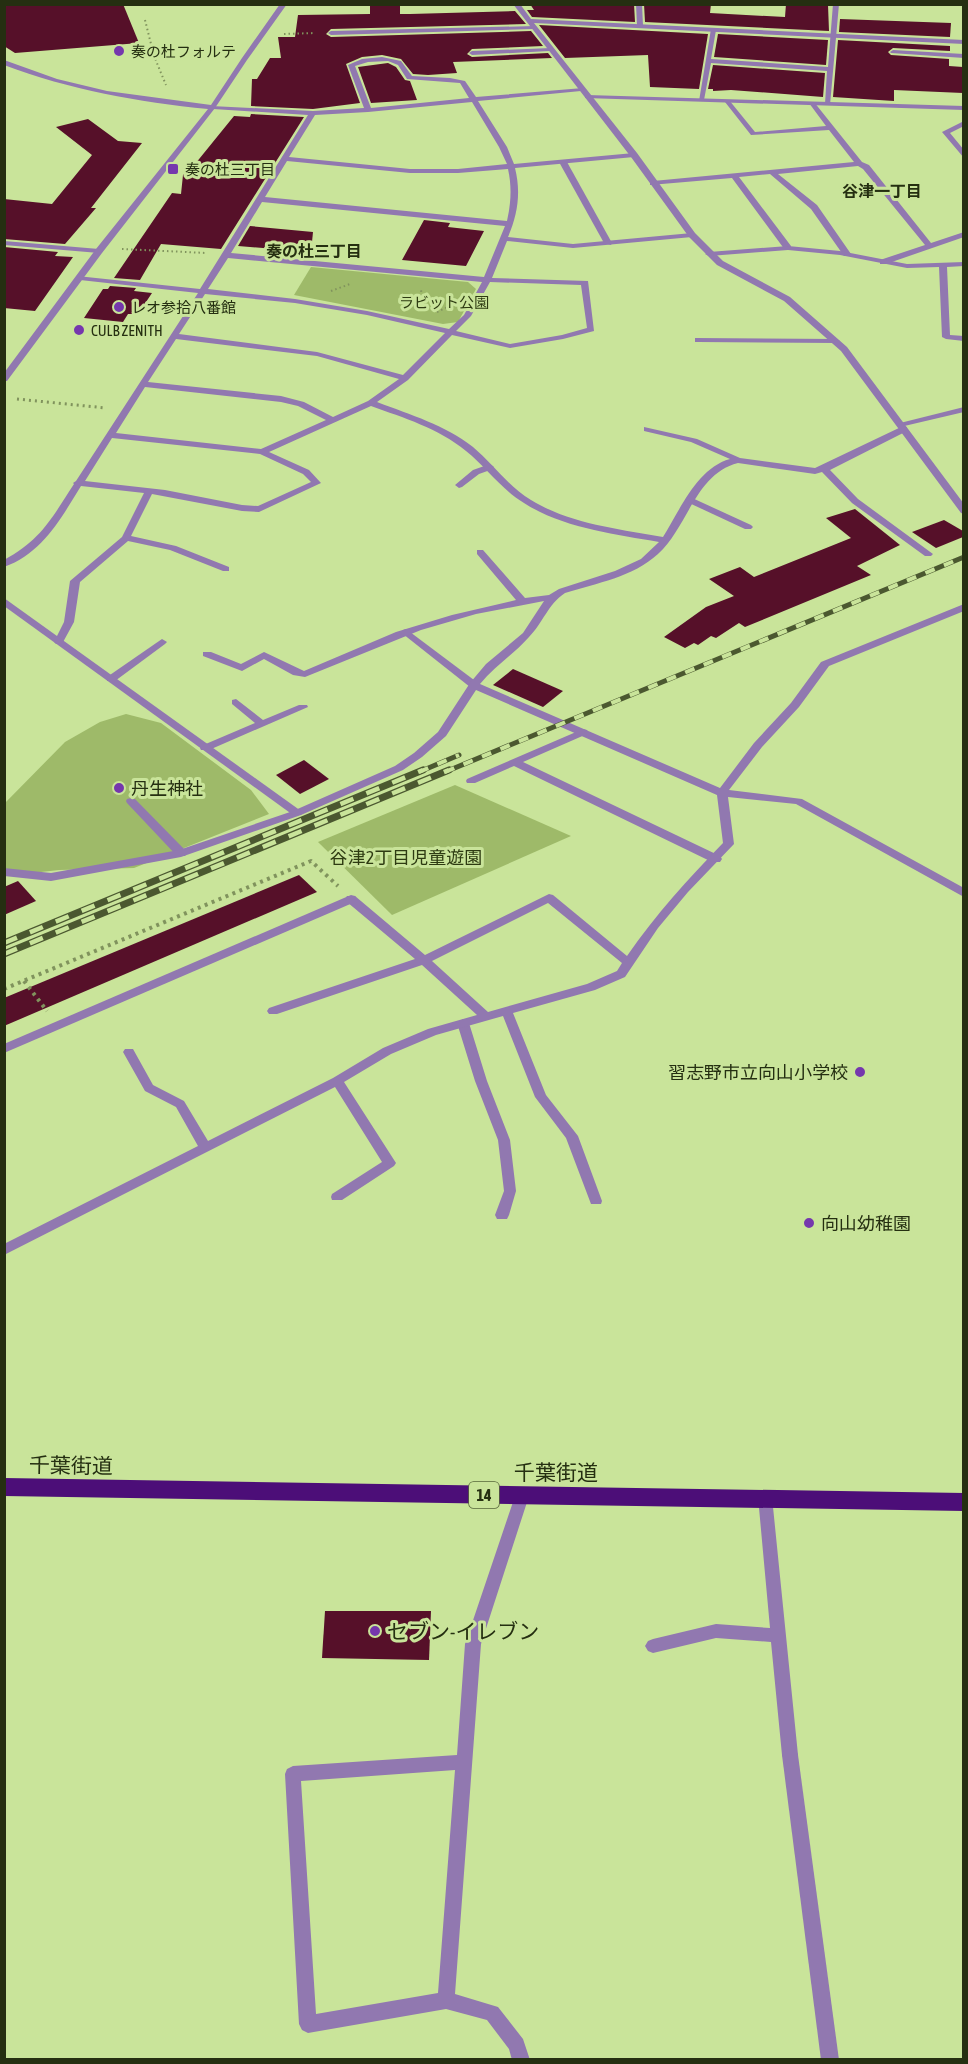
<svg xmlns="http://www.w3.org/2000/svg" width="968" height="2064" viewBox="0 0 968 2064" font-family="'Asap Condensed','Noto Sans JP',sans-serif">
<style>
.green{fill:#9eba69}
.building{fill:#561029}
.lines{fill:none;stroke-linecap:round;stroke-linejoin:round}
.path-far2{stroke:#80935d;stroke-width:2;stroke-dasharray:1.5 3;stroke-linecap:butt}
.path-far1{stroke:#80935d;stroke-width:3;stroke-dasharray:2 4;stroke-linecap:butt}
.path{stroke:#80935d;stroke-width:4;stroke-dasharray:3 4.5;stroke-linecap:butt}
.service{fill:#9178b0;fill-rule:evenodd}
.pedestrian{fill:#9178b0;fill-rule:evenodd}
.minor{fill:#9178b0;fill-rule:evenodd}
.tertiary{fill:#9178b0;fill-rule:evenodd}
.trunk{fill:#4c0e78;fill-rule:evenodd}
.rail-far1-casing{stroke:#4b5830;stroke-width:5}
.rail-casing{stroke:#4b5830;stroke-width:7}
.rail-far1{stroke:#c9e49a;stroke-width:4;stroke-dasharray:10;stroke-linecap:butt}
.rail{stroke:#c9e49a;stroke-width:4.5;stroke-dasharray:14;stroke-linecap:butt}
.poi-dot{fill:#7537ad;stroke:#c9e49a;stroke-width:2}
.labels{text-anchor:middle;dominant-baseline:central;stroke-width:6;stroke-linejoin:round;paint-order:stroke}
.far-poi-label{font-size:15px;fill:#252f11;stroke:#c9e49a;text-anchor:start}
.far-park-label{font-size:15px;fill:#2e3b12;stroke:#c9e49a}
.far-neighbourhood-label{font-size:16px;font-weight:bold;fill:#252f11;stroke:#c9e49a}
.shield{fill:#c9e49a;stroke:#56653a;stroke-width:1.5}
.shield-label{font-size:16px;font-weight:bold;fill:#252f11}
.poi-label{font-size:18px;fill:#252f11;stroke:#c9e49a;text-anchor:start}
.park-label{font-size:18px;fill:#2e3b12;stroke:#c9e49a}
.near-street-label{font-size:21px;fill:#252f11;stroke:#c9e49a}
.near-poi-label{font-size:21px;fill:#252f11;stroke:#c9e49a;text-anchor:start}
</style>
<rect width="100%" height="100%" fill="#c9e49a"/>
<!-- green -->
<g class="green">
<path d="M311,267L468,282L476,289L458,322L443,324L294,295Z"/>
<path d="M126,714L161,723L251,790L269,814L134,868L59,870L5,876V803L65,742L100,722Z"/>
<path d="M455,785L571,836L392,915L318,842Z"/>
</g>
<!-- building -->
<g class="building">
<path d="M4,4H123L139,43L15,53L4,46Z"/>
<path d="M370,4H400V14H410L515,11L526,24L331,29L326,34L331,37L531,31L543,46L472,49L467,54L472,57L548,53L552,58L453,62L457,73L428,75L413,74L401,59L382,55L362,57L346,64L360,103L313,109L251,106L252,79H257L270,58H281L278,37H295L298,15L370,14Z"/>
<path d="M530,4H634L635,22L532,17L527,10H534Z"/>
<path d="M644,4H711L710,13L785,17L786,4L828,5L829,31L645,22Z"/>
<path d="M840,19L951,23L950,37L839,32Z"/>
<path d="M539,25L708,34L699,89L650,87L648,55L565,58Z"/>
<path d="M718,34L828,40L826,65L714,57Z"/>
<path d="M838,40L950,46V51L893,48L888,52L891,55L949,59V66L963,67V93L894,90V101L833,97Z"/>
<path d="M388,63L396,67L405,80L410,81L417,100L371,103L358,67Z"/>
<path d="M713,65L825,73L823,97L731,90L713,91V89H708Z"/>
<path d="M251,114L304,117L221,249L161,244L140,280L114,278L172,193L181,194L183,175L191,169L234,116L250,117Z"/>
<path d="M88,119L118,141L142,143L91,208H96L65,244L4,239V199L52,204L92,155L56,127Z"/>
<path d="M424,220L450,223L448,227L484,231L466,266L402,260Z"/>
<path d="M250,226L313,232L311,252L238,246Z"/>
<path d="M4,247L58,252L55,256L73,257L35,311L4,308Z"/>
<path d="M110,286L136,288L134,291L152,293L138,314H128L123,322L84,318L103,289H108Z"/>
<path d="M855,509L900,545L857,566L871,575L745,627L739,623L716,638L711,636L698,645L694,643L685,648L664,637L706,607L734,596L709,579L740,567L754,577L851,538L826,518Z"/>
<path d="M944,520L963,531V537L936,548L912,532Z"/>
<path d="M513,669L563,691L543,707L493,685Z"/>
<path d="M304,760L329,779L300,794L276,775Z"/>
<path d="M299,875L317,892L4,1026V998Z"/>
<path d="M18,881L36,901L4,915V887Z"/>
<path d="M325,1611H431L429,1660L322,1658Z"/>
</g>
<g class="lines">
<!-- path-far2 -->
<g class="path-far2">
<path d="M145,20L154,56L166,85"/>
<path d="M284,34L315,33"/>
<path d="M122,249L207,253"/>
<path d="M331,291L350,284"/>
<path d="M416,308L422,299L421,289"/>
<path d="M437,312L452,305"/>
</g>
<!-- path-far1 -->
<path class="path-far1" d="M17,399L106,408"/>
<!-- path -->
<g class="path">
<path d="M24,981L47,1011"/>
<path d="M4,989L311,861L338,886"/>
</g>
<!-- service -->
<g class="service">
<path d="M636,4H642L643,26L640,28L637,26Z"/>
<path d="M833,4H839L830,105L825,104L827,71L711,63L704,100L699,101L711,29L716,30L711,59L828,67Z"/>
<path d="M535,26L536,27L533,29L331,35L328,33L331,31Z"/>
<path d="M551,48L552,49L549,51L472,55L469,53L472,51Z"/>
<path d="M893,50L964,54V58L891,53L890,52Z"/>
<path d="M725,100H729L755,132L826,126L809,103L814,102L862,162L869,165L931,243L964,232V237L886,264H880V260L925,245L863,169L858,166L778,174L817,205L851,254L847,256H844L811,209L770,174L739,177L791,246V250H785L732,178L650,185V181H653L854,162L829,130L751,135L725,102Z"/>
<path d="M560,160L567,162L612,243L611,245L604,243L559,162Z"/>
<path d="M695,338L836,339L840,341L836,343L698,342H695Z"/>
<path d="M490,464L494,467L493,469L479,474L462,487L459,488L455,485L473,470Z"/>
<path d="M690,497L751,525L753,527L751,529H745L687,502L685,500Z"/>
<path d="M406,629L478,683V687H470L403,634V630Z"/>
<path d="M162,639L167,642L165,644L115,681H107V677Z"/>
<path d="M236,699L263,720L299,705H307L308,707L209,750H201L200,748L201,746L255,723L232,704V700Z"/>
<path d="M583,729L587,730L588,732L587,734L523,762L720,856L722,859L720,862H712L514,766L475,783H467L466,781L467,779Z"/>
<path d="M351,895L355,896L357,899L355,902L4,1053V1044Z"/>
<path d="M463,1019L469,1023L487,1081L510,1140L516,1191L509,1215L507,1219H497L495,1215L504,1191L498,1140L475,1081L457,1023Z"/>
<path d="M522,1490L527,1492L529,1496L481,1644L455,1994L498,2007L523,2039L530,2060H512L509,2049L487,2020L446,2009L308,2033L302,2030L299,2024L285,1774L287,1769L293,1766L457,1755L465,1644L515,1496L517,1492ZM455,1770L438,1993L316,2014L301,1781Z"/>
<path d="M765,1491L770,1493L772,1497L798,1755L796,1760L790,1763L784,1760L782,1755L771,1642L716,1638L653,1653L648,1651L645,1646L648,1641L653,1639L716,1624L770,1628L758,1497L760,1493Z"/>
</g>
<!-- pedestrian -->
<path class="pedestrian" d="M131,798L135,799L185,850L187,853L185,856H177L127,803L126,801L127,799Z"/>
<!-- minor -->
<g class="minor">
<path d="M382,57L401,61L412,76L450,78L465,81L476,97L583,88V90L581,91L478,101L507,147L514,164L634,153L638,155L634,157L515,168C521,192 518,214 508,237L573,244L692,233L696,235L692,237L573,248L507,241L492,278L588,281L594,331L563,339L510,348L452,335L408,380L377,402C411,415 445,425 473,447C493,464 508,486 531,500C570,524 619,529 663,537C680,510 697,468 730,459L691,442L644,431V427L697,439L740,458L815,468L901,427H907V431L830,470L858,499L933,554L931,556H925L852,503L822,472L815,474L738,463C695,474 688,527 658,554C633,577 597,583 565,593C548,604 543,623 529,637C514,654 495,666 480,684L720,788L754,743L791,703L821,662L964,604V611L829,666L799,707L762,747L729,790L802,799L964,888V897L796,804L728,797L734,844L688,892L658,928L625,977L595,990L513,1013L546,1095L578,1136L602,1201L601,1204H591L566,1138L535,1097L503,1016L436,1035L391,1054L344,1082L396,1163L394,1166L342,1200H332L331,1197L332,1194L382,1162L335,1087L4,1255V1244L198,1146L176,1107L145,1091L123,1052L125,1049H133L153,1085L184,1101L208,1141L333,1078L383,1048L428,1029L477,1015L422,965L277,1014H269L267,1011L269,1008L415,959L347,902L345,899L347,896H355L425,955L549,894L553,895L627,956C656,914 688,879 723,843L717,795L476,690L446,736L422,757L403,770L301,815L181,857L51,881L4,876V868L51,873L179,850L293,811L395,766L414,753L438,732L470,683L486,664L523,633L544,601L476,614L421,630L305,677L293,675L264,659L242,671L203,656V652H211L241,664L264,652L304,671L396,632L452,615L516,600L477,554V550H483L525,598L549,595L559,589L615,571L641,559L659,542C614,534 563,528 524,503C501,489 486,467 466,451C438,428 404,418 371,406L269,452L309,470L321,483L259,512L242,511L152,494L131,536L176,546L229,567V571H223L170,550L128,541L80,582L74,622L62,644H56L54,642L64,622L70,581L122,537L144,493L81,486C61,518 43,553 4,567V560C42,539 51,519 74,484L73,483L76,481L198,293L80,280L76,278L77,276L200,289L308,115L213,109L211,108V106L313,111L364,108L348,65L362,59ZM388,61L398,65L407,79L460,83L469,98L371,108L355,66L368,62ZM472,102L499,147L507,164L458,169H410L289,157L315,115L368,112ZM287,161L410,173H458L508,169C512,187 511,203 507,221L265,197ZM262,202L505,226L484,277L231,253ZM228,258L482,282L464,315L449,329L367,311L295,299L208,289ZM490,282L581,285L587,328L562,335L510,344L456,331L471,316ZM205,294L295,303L367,315L445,333L403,375L317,352L179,334ZM176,339L317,356L399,379L368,401L333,417L304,402L281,396L148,382ZM145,387L281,402L298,406L326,420L261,449L116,433ZM112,438L260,454L303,474L311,482L258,506L242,505L165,490L85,481ZM548,903L622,963L617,971L587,984L488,1012L432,961Z"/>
<path d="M587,95L964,106V110L585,98V96Z"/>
<path d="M964,121V126L950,133L964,150V158L942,132Z"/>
<path d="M4,241L99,249L103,251L99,253L4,245Z"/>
<path d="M788,246L840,251L907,264L964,262V266L947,267L950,335L964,336V341L946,339L942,337L939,267L907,268L840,255L788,250L709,256L705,254L709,252Z"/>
<path d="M964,407V412L900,427L896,424Z"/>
<path d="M790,1747L796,1750L798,1755L839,2060H821L782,1755L784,1750Z"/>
</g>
<!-- tertiary -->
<g class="tertiary">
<path d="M280,4H287L247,60L215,108L102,253L7,381H4V373L96,249L208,109C138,102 70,90 4,65V60L57,79L107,91L211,105L242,58Z"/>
<path d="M513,4H520L531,19L964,40V44L534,23L637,153L695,233L723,261L790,297L847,347L964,504V514L961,513L841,351L784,301L717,265L689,237L631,157Z"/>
<path d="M4,598L301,811L302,813L301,815H293L4,606Z"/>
</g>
<!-- trunk -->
<path class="trunk" d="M4,1478L964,1493V1511L4,1496Z"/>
<!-- rail-far1 casing -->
<g class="rail-far1-casing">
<g id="rail-far1">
<path d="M419,772L459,755"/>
<path d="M445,772L964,557"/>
</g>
</g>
<!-- rail casing -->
<g class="rail-casing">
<g id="rail">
<path d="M4,943L423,770"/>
<path d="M4,954L449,770"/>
</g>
</g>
<!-- rail-far1 -->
<use href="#rail-far1" class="rail-far1"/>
<!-- rail -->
<use href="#rail" class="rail"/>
</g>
<!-- markers -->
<g class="poi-dot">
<circle cx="119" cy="51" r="6"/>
<rect x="167" y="163" width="12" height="12" rx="3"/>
<circle cx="119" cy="307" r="6"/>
<circle cx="79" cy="330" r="6"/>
<circle cx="119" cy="788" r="6"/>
<circle cx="860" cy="1072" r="6"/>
<circle cx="809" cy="1223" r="6"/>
<circle cx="375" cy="1631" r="6"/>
</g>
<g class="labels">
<!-- far-poi labels -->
<g class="far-poi-label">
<text x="131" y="51">奏の杜フォルテ</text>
<text x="185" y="169">奏の杜三丁目</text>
<text x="131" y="307">レオ参拾八番館</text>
<text x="91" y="330">CULB ZENITH</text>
</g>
<!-- far-park labels -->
<g class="far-park-label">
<text x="444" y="302">ラビット公園</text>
</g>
<!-- far-neighbourhood labels -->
<g class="far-neighbourhood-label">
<text x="882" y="191">谷津一丁目</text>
<text x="314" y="251">奏の杜三丁目</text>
</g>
<!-- shield labels -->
<rect class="shield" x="469" y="1482" width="30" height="26" rx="4.5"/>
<g class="shield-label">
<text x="484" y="1495">14</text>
</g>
<!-- poi labels -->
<g class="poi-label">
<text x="131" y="788">丹生神社</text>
<text x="848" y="1072" text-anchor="end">習志野市立向山小学校</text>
<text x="821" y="1223">向山幼稚園</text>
</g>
<!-- park labels -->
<g class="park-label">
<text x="406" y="857">谷津2丁目児童遊園</text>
</g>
<!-- near-street labels -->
<g class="near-street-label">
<text transform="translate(71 1465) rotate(1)">千葉街道</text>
<text x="556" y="1472">千葉街道</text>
</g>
<!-- near-poi labels -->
<g class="near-poi-label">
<text x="387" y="1631">セブン-イレブン</text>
</g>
</g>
<!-- border -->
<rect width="968" height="2064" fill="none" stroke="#252f11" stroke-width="12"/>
</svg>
